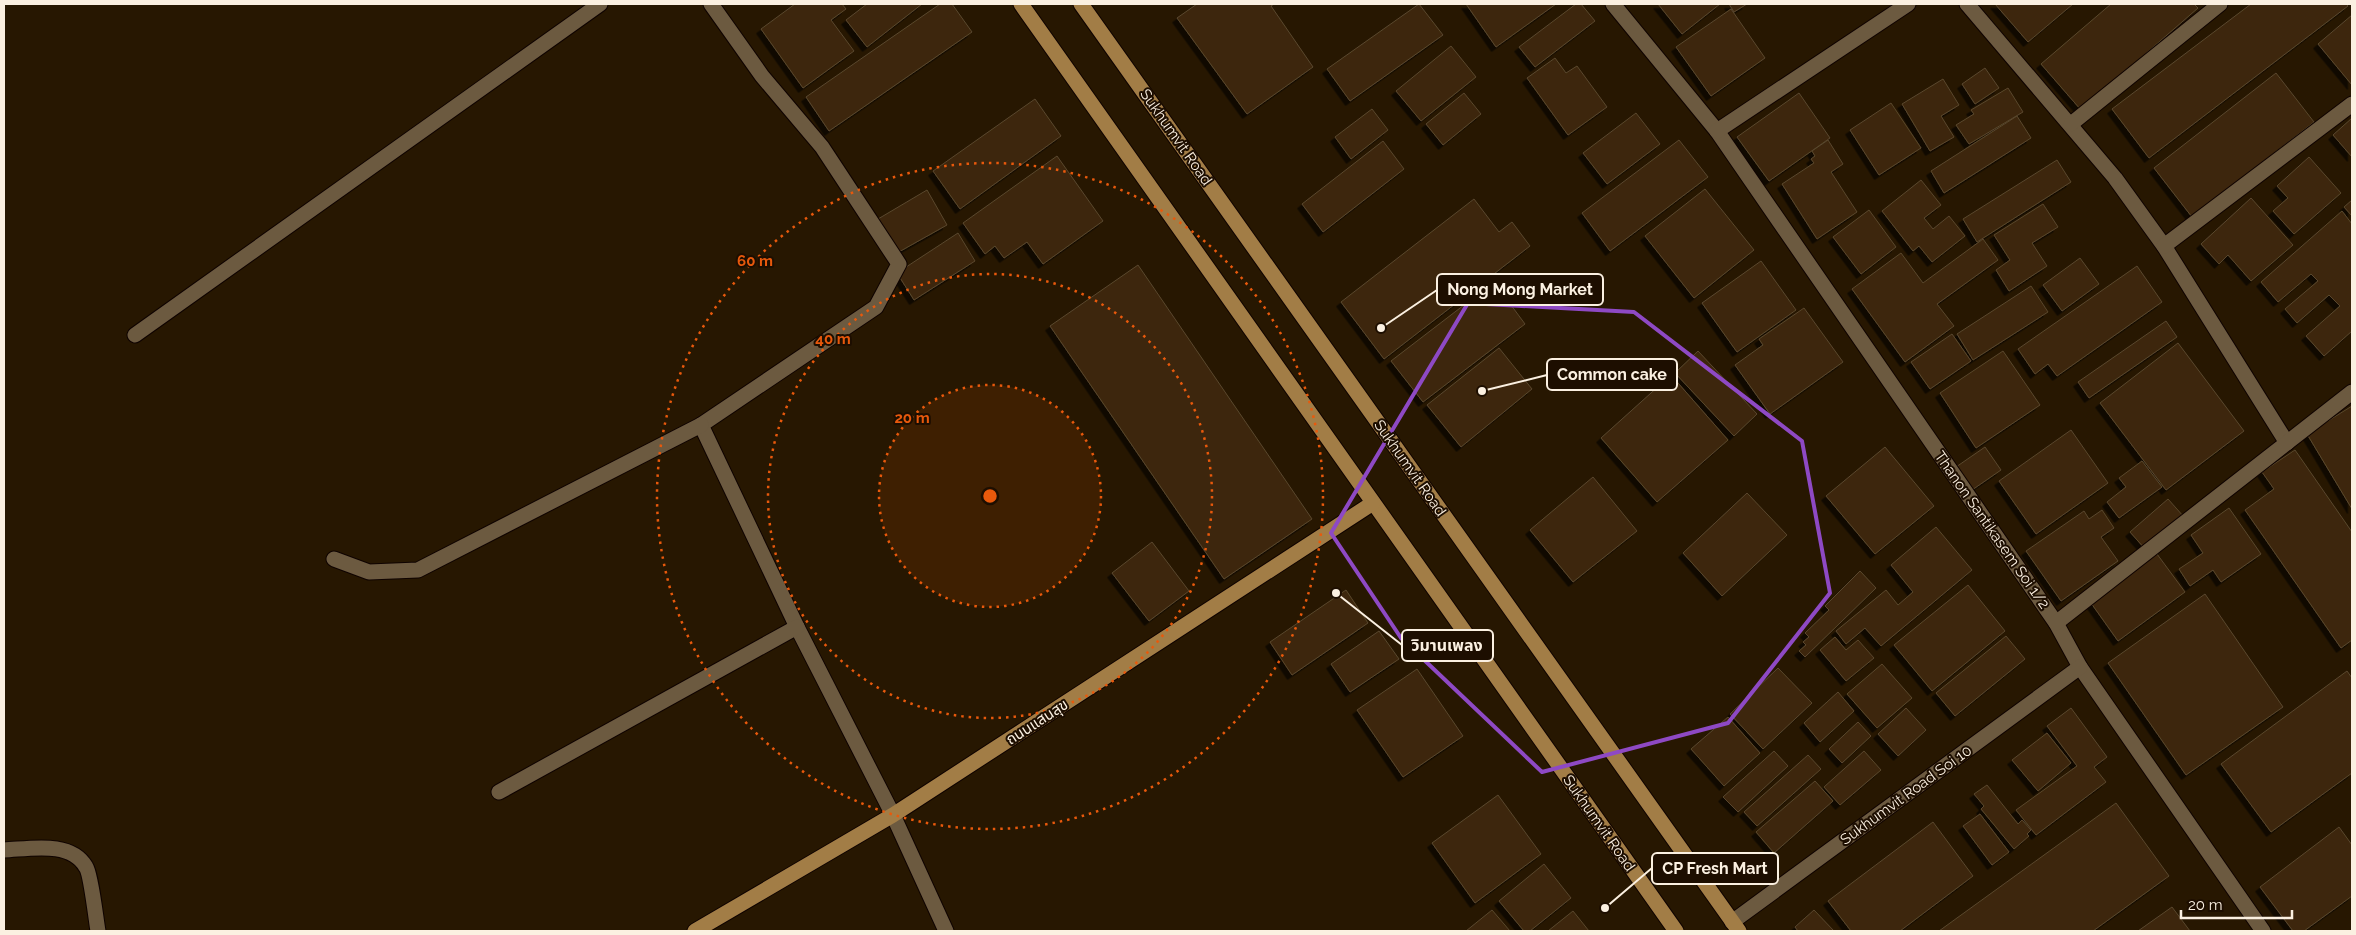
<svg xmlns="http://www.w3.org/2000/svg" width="2356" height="935" viewBox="0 0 2356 935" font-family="Raleway,'Noto Sans Thai',sans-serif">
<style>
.building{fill:#3c280b;stroke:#5a472e;filter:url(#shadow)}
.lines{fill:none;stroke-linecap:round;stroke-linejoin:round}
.minor-casing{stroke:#0f0300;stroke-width:17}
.major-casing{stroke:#0f0300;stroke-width:17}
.minor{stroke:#6c5a40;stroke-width:15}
.major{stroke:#a27d46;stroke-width:15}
.marked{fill:none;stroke:#8e49c4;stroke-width:4;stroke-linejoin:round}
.ring{fill:none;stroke:#e8590c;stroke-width:2.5;stroke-dasharray:2.5 5}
.labels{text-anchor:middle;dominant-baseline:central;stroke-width:4;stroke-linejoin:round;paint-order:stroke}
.street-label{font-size:15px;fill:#fbf0e1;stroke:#1d0e00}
.centre{fill:#e8590c;stroke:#1d0e00;stroke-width:2.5}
.ring-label{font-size:15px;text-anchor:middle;font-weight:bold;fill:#e8590c;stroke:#1d0e00;stroke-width:4;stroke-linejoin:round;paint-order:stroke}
.leader{fill:none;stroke:#fbf0e1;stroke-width:2}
.callout-dot{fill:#fbf0e1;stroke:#1d0e00;stroke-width:2}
.callout{fill:#1d0e00;stroke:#fbf0e1;stroke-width:2}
.callout-label{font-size:16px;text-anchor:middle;font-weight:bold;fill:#fbf0e1}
</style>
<defs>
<filter id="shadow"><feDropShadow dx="-4.5" dy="4.5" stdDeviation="0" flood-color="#0009"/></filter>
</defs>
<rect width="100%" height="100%" fill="#271701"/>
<!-- building -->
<g class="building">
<path d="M795,4H842L846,9L831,20L854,51L803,88L761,29Z"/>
<path d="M867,4H922L867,47L846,20Z"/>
<path d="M940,4H952L972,32L829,131L806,97Z"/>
<path d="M1197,4H1274L1271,6L1313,67L1247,114L1177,18Z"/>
<path d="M1419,4L1443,35L1350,101L1327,69Z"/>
<path d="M1466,4H1556L1496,47Z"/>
<path d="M1576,4H1581L1595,21L1535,67L1519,47Z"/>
<path d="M1658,4H1720L1682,34Z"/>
<path d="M1729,4H1747L1734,12Z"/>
<path d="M1995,4H2073L2028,42Z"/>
<path d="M2111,4H2194L2198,8L2081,110L2041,64Z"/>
<path d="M2251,4H2346L2348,6L2149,158L2112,109Z"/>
<path d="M1731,9L1765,58L1711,96L1676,47Z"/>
<path d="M2352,15V85L2318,44Z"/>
<path d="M1451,46L1476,77L1421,121L1396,91Z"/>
<path d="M1555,58L1566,73L1577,66L1607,107L1568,135L1527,78Z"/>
<path d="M1985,68L1999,88L1975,104L1962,84Z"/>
<path d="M2276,73L2314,122L2192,217L2154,168Z"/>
<path d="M1943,79L1959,105L1941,116L1954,137L1930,151L1902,104Z"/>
<path d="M2008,88L2023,112L1969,144L1956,125L1974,114L1971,110Z"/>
<path d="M1464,93L1481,114L1443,145L1426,124Z"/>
<path d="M1799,93L1830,138L1769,181L1737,137Z"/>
<path d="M1035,99L1061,136L960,209L933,171Z"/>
<path d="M1891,103L1921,148L1879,175L1850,130Z"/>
<path d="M1372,109L1388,130L1351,159L1335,137Z"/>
<path d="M1636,113L1660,144L1607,184L1583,153Z"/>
<path d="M2017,116L2031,138L1944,193L1931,171Z"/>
<path d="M2352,118V157L2333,135Z"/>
<path d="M1679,140L1708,177L1610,251L1582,213Z"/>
<path d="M1828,140L1843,164L1831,172L1857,212L1817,239L1782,184L1814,163L1811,159L1815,156L1812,151Z"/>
<path d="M1383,141L1404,169L1323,232L1302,204Z"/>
<path d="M1057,156L1103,221L1043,264L1027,242L1004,258L995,246L985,254L963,223Z"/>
<path d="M2309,157L2341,193L2294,234L2273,211L2288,198L2277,186Z"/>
<path d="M2057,160L2071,182L1977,242L1963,219Z"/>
<path d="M1921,180L1941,205L1924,218L1933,229L1949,216L1965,236L1932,262L1919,246L1913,251L1882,211Z"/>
<path d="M1705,189L1754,250L1694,298L1645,236Z"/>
<path d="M927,190L947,225L897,253L878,219Z"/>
<path d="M2251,198L2293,245L2251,281L2228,255L2219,264L2201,244Z"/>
<path d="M1474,199L1499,232L1512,222L1530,246L1384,359L1341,302Z"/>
<path d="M2352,200V216L2344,207Z"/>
<path d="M2043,204L2058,227L2032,243L2047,266L2009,291L1996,270L2010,260L1994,235Z"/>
<path d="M1869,210L1896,247L1861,274L1833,237Z"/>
<path d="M2342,211L2352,224V331L2324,356L2306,336L2340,306L2329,295L2297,323L2285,309L2318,281L2311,274L2278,302L2261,282Z"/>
<path d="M958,233L975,261L914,300L897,273Z"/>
<path d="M1983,239L1998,260L1937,304L1954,326L1905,362L1852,289L1901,253L1923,283Z"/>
<path d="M2080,258L2099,284L2062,311L2043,285Z"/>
<path d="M1761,261L1796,310L1737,352L1702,303Z"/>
<path d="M1138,265L1312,519L1224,579L1050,326Z"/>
<path d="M2137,266L2162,302L2057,376L2048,364L2035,374L2018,349Z"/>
<path d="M1494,282L1525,324L1423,402L1391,361Z"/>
<path d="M2031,286L2048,312L1973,360L1957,334Z"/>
<path d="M1804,308L1843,362L1770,414L1735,365L1763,345L1759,339Z"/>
<path d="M2166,321L2177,337L2089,398L2078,382Z"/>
<path d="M1952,334L1971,361L1930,389L1911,362Z"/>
<path d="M2178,343L2244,431L2166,490L2100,403Z"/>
<path d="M1499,348L1532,389L1461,447L1427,405Z"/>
<path d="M1698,351L1757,414L1734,436L1675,373Z"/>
<path d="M2003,351L2040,405L1976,448L1940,393Z"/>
<path d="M1671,375L1728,440L1657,502L1601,438Z"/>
<path d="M2352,406V509L2307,434Z"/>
<path d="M2071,430L2108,483L2036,534L1999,481Z"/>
<path d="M1885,447L1934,506L1875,554L1826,496Z"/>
<path d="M1985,447L2001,470L1972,490L1956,467Z"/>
<path d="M2295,450L2352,532V640L2341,648L2245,510L2274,489L2262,472Z"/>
<path d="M2142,461L2162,487L2119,518L2107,502L2126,487L2119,478Z"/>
<path d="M1593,477L1637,531L1573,582L1530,530Z"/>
<path d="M1747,493L1787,535L1722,596L1683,553Z"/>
<path d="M2168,499L2184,517L2146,550L2130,532Z"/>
<path d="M2229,508L2261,554L2221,582L2213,570L2190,586L2179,569L2203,553L2191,535Z"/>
<path d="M2102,510L2114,528L2101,537L2118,561L2061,601L2026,551L2084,511L2089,519Z"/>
<path d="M1936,527L1972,570L1881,646L1865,628L1846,644L1836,631L1886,590L1898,605L1913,592L1891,565Z"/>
<path d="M1152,542L1189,591L1149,621L1112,573Z"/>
<path d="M2157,554L2185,592L2118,641L2091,603Z"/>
<path d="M1860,571L1876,588L1805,657L1799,651L1806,645L1803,642L1809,637L1805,633L1829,610L1825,606Z"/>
<path d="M1968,585L2005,631L1932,691L1894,645Z"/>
<path d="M1346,590L1368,623L1292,675L1270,642Z"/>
<path d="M2205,594L2283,707L2186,775L2108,663Z"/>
<path d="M1379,631L1399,659L1350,692L1331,664Z"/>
<path d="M2006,636L2025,659L1955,716L1936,693Z"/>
<path d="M1835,637L1846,650L1858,640L1874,658L1846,681L1820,650Z"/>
<path d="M1882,664L1912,698L1877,728L1847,694Z"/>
<path d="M1778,668L1812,703L1763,749L1730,714Z"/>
<path d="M1417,669L1463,736L1403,777L1357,710Z"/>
<path d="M2347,671L2352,678V773L2271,832L2221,764Z"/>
<path d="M1838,692L1854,711L1820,742L1804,723Z"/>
<path d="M1906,708L1926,730L1898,756L1878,734Z"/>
<path d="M2071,708L2107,757L2094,767L2106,782L2036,835L2016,810L2077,766L2047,726Z"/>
<path d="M1728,717L1760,753L1724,786L1691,749Z"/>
<path d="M1858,722L1871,736L1842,763L1829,749Z"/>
<path d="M2047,733L2071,763L2038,791L2012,760Z"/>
<path d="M1774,751L1788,766L1738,812L1723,797Z"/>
<path d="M1864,751L1881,770L1840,805L1824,787Z"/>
<path d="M1808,755L1821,769L1757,826L1744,812Z"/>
<path d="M1815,781L1833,801L1774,853L1756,832Z"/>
<path d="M1987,785L2018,824L2022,820L2031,830L2027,834L2029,836L2014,849L1981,809L1984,806L1974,794Z"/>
<path d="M1498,795L1541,854L1475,903L1432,843Z"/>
<path d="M2116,803L2169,876L2093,931H1939Z"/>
<path d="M1980,814L2009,852L1992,865L1963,826Z"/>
<path d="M1933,822L1973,876L1900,931H1851L1828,901Z"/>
<path d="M2339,827L2352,845V896L2304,931H2293L2260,887Z"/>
<path d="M1544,864L1571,898L1530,931H1524L1499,901Z"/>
<path d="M2172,907L2190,931H2138Z"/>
<path d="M1492,910L1510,931H1466Z"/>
<path d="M1814,910L1834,931H1798L1795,927Z"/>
<path d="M1573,911L1589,931H1548Z"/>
</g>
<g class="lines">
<!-- minor casing -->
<g class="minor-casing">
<g id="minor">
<path d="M711,4L762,76L822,147L899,264L876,307L701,425L797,627L893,815L946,931"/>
<path d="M1613,4L1717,131L2056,623L2080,667L2263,931"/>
<path d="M1967,4L2115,178L2164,246L2287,443"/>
<path d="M2071,124L2220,4"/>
<path d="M1717,131L1908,4"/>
<path d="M2164,246L2352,104"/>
<path d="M135,335L600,4"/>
<path d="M334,559L369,572L418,570L701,425"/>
<path d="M2056,623L2352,392"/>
<path d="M499,792L797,627"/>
<path d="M4,850C29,849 71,840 86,867C91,874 96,920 98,931"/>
<path d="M1732,922L2080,667"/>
</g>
</g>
<!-- major casing -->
<g class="major-casing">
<g id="major">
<path d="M1021,4L1676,931"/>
<path d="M1081,4L1739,931"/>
<path d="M695,931L893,815L1373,503"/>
</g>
</g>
<!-- minor -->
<use href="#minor" class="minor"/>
<!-- major -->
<use href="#major" class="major"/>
</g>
<!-- marked area -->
<path class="marked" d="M1468,303L1634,312L1802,441L1830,593L1728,723L1542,772L1401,638L1331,533Z"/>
<!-- distance rings -->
<circle cx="990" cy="496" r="111" fill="#e8590c" fill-opacity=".12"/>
<g class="ring">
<circle cx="990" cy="496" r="111"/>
<circle cx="990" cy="496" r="222"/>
<circle cx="990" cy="496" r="333"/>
</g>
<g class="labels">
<!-- street labels -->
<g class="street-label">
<text transform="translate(1176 137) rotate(55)">Sukhumvit Road</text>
<text transform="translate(1410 468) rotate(55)">Sukhumvit Road</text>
<text transform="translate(1992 530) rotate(55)">Thanon Santikasem Soi 1/2</text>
<text transform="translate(1037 722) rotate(-33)">ถนนแสนสุข</text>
<text transform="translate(1906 795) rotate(-36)">Sukhumvit Road Soi 10</text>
<text transform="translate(1599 823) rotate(55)">Sukhumvit Road</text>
</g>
</g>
<circle cx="990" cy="496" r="8" class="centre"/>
<g class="ring-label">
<text x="755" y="266">60 m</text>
<text x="833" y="344">40 m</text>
<text x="912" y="423">20 m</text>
</g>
<!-- callouts -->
<path class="leader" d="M1381 328L1437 290M1482 391L1547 375M1336 593L1402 645M1605 908L1652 868"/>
<g class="callout-dot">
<circle cx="1381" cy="328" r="5"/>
<circle cx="1482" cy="391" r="5"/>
<circle cx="1336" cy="593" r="5"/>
<circle cx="1605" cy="908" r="5"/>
</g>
<g class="callout">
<rect x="1437" y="274" width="166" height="31" rx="5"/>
<rect x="1547" y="359" width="130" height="31" rx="5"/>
<rect x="1402" y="630" width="91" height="31" rx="5"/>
<rect x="1652" y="853" width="126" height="31" rx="5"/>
</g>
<g class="callout-label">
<text x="1520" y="295">Nong Mong Market</text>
<text x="1612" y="380">Common cake</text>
<text x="1447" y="651">วิมานเพลง</text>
<text x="1715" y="874">CP Fresh Mart</text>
</g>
<!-- border -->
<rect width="2356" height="935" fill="none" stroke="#fbf0e1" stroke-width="10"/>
<!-- scale -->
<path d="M2181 910v8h111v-8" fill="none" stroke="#fbf0e1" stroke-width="2.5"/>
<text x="2188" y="910" font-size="15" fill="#fbf0e1" stroke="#1d0e00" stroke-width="4" paint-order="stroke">20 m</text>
</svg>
